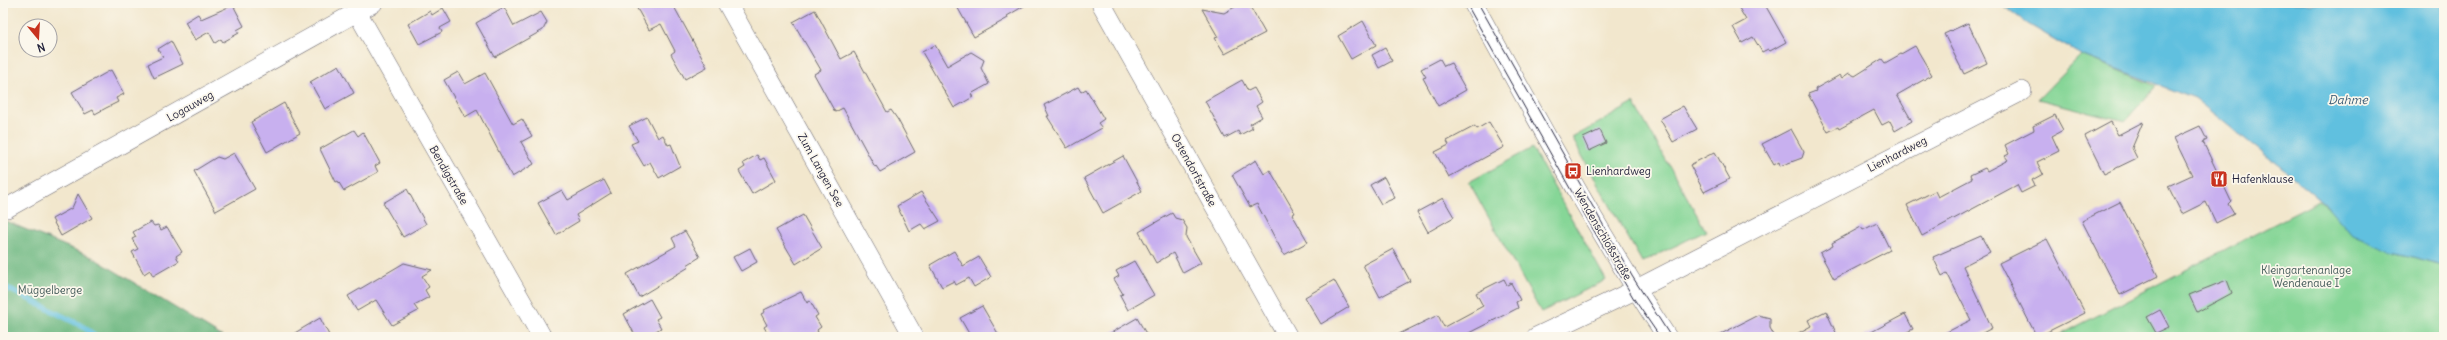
<svg xmlns="http://www.w3.org/2000/svg" width="2447" height="340" viewBox="0 0 2447 340" font-family="Delius,sans-serif">
<style>
.green{fill:#86d697;stroke:#547c69}
.forest{fill:#6cb780;stroke:#476c5e}
.water{fill:#61c0df;stroke:#42718d}
.lines{fill:none;stroke-linecap:round;stroke-linejoin:round}
.stream{stroke:#61c0df;stroke-width:5.5}
.building{fill:#c8b0ef}
.minor-casing{stroke:#6b676e;stroke-width:20}
.minor{stroke:#fff;stroke-width:19}
.tram{stroke:#22223b;stroke-width:1}
.labels{text-anchor:middle;dominant-baseline:central;stroke-width:3.5;stroke-linejoin:round;paint-order:stroke}
.street-label{font-size:11px;fill:#22223b;stroke:#fbf7ec}
.poi-label{font-size:11px;fill:#22223b;stroke:#fbf7ec;text-anchor:start}
.park-label{font-size:11px;fill:#405857;stroke:#fbf7ec}
.water-label{font-size:12px;font-style:italic;fill:#385974;stroke:#fbf7ec}
</style>
<rect width="100%" height="100%" fill="#fbf7ec"/>
<filter id="ink" filterUnits="userSpaceOnUse"><feTurbulence type="fractalNoise" baseFrequency=".025" numOctaves="2"/><feDisplacementMap in="SourceGraphic" scale="8" xChannelSelector="R" yChannelSelector="G"/><feConvolveMatrix kernelMatrix="1 2 1 2 8 2 1 2 1" color-interpolation-filters="sRGB"/></filter>
<filter id="wash" filterUnits="userSpaceOnUse"><feTurbulence type="fractalNoise" baseFrequency=".012" numOctaves="4" result="noise"/><feDisplacementMap in="SourceGraphic" scale="16" xChannelSelector="R" yChannelSelector="G"/><feGaussianBlur stdDeviation="0.9" result="paint"/><feColorMatrix in="noise" values="0 0 0 0 0 0 0 0 0 0 0 0 0 0 0 0 0 1.4 0 .05"/><feComposite in="paint" operator="in"/></filter>
<g filter="url(#wash)">
<rect width="100%" height="100%" fill="#f2e7cd"/>
<!-- green -->
<g class="green">
<path d="M2081,55L2156,86L2125,121L2038,99Z"/>
<path d="M1634,103L1706,231L1642,262L1572,138Z"/>
<path d="M1532,148L1606,280L1541,312L1469,182Z"/>
<path d="M2319,201L2389,251L2444,265V337H2056Z"/>
</g>
<!-- forest -->
<path class="forest" d="M3,220L92,257L223,337H3Z"/>
<!-- water -->
<path class="water" d="M2000,3H2444V265L2389,251L2352,235L2328,207L2298,181L2195,99L2081,55L2028,24Z"/>
<g class="lines">
<!-- stream -->
<path class="stream" d="M3,286L82,326L97,337"/>
</g>
<g id="blocks">
<!-- building -->
<g class="building">
<path d="M634,3H672L707,67L685,79L671,54L675,51L661,24L649,30Z"/>
<path d="M955,3H1029L1007,16L1008,18L974,37Z"/>
<path d="M1242,3H1248L1265,33L1225,54L1215,38L1218,37L1202,9L1224,13Z"/>
<path d="M1736,3H1764L1786,42L1770,51L1768,49L1762,52L1753,37L1742,43L1733,27L1746,20Z"/>
<path d="M233,5L244,26L237,30L239,33L223,42L221,39L215,43L209,32L195,40L185,22L198,14L201,19Z"/>
<path d="M504,7L514,26L541,12L547,22L543,30L495,57L476,23Z"/>
<path d="M443,8L451,22L440,28L442,32L419,44L408,24L430,11L432,15Z"/>
<path d="M815,10L841,59L854,52L887,112L891,110L898,120L915,152L880,172L876,166L875,167L843,108L835,112L814,74L821,70L793,22Z"/>
<path d="M1363,21L1376,45L1351,59L1338,36Z"/>
<path d="M1968,23L1987,63L1964,74L1944,34Z"/>
<path d="M171,41L183,64L154,78L148,64L163,57L158,49Z"/>
<path d="M935,45L947,66L971,52L984,60L981,68L989,84L971,94L973,97L954,108L922,52Z"/>
<path d="M1915,46L1932,75L1897,95L1912,121L1895,131L1890,121L1882,125L1874,110L1839,129L1838,127L1828,132L1808,94L1816,91L1815,89L1840,75L1842,78L1849,73L1855,76L1882,59L1885,63Z"/>
<path d="M1385,48L1392,61L1379,68L1372,55Z"/>
<path d="M1440,59L1444,66L1451,63L1466,90L1438,106L1423,78L1426,77L1421,69Z"/>
<path d="M339,65L354,93L325,109L310,82Z"/>
<path d="M111,70L124,94L116,98L118,102L106,108L95,114L93,110L85,114L72,92Z"/>
<path d="M458,72L465,84L485,73L513,124L522,119L532,136L521,142L534,164L512,177L477,110L465,117L444,80Z"/>
<path d="M1242,80L1248,91L1254,88L1262,102L1256,106L1262,117L1250,124L1253,128L1240,135L1238,131L1225,138L1205,101Z"/>
<path d="M1078,87L1081,92L1086,89L1104,119L1098,123L1102,128L1067,148L1047,116H1049L1044,105Z"/>
<path d="M284,103L300,133L267,152L251,122Z"/>
<path d="M1683,106L1697,129L1673,142L1660,119Z"/>
<path d="M2055,115L2063,130L2052,136L2059,151L2037,162L2043,174L2032,180L2035,186L2021,193L2017,185L1922,236L1907,205L1935,191L1938,197L1972,179L1970,175L1985,168L1987,171L2008,160L2005,156L2009,154L2005,145L2034,130L2033,126Z"/>
<path d="M647,117L658,138L663,135L668,145L671,144L680,166L659,178L650,162L644,166L631,144L638,141L629,126Z"/>
<path d="M1489,122L1504,147L1449,177L1435,152L1449,145L1447,141L1475,126L1477,129Z"/>
<path d="M2111,122L2118,135L2143,122L2132,148L2137,158L2104,174L2085,136Z"/>
<path d="M2200,126L2207,140L2203,142L2231,201L2228,204L2234,214L2216,223L2206,202L2182,214L2168,186L2192,175L2174,138Z"/>
<path d="M1791,129L1804,152L1802,158L1780,166L1779,162L1774,165L1762,144Z"/>
<path d="M354,130L358,136L363,132L380,163L375,166L378,172L344,191L338,181L336,182L320,149Z"/>
<path d="M1600,130L1606,143L1589,151L1583,138Z"/>
<path d="M1715,152L1730,179L1704,192L1690,165Z"/>
<path d="M234,153L255,189L216,211L194,171L217,157L223,159Z"/>
<path d="M757,155L760,160L764,158L776,180L752,194L739,171L745,167L743,163Z"/>
<path d="M1123,156L1142,191L1103,213L1084,178Z"/>
<path d="M1256,160L1264,174L1270,170L1295,213L1292,214L1308,242L1284,255L1257,204L1250,207L1232,175Z"/>
<path d="M1384,177L1395,198L1381,204L1370,185Z"/>
<path d="M604,180L611,193L576,215L579,221L556,235L538,203L562,190L568,200Z"/>
<path d="M407,189L426,224L403,237L383,203Z"/>
<path d="M921,192L940,221L925,229L921,224L909,231L897,206Z"/>
<path d="M78,194L92,218L61,236L52,219L72,208Z"/>
<path d="M1443,198L1454,217L1428,232L1417,212Z"/>
<path d="M2120,202L2158,276L2120,295L2082,221Z"/>
<path d="M1172,213L1175,218L1182,220L1187,228L1186,237L1201,263L1183,273L1173,253L1156,263L1139,232Z"/>
<path d="M803,215L822,248L796,264L776,230Z"/>
<path d="M151,222L154,226L158,225L161,230L167,227L182,252L176,256L179,261L153,276L150,270L144,274L132,252L138,249L132,239L136,237L133,232Z"/>
<path d="M1877,223L1890,250L1834,279L1820,253L1833,246L1832,243L1861,227L1863,230Z"/>
<path d="M685,231L700,257L687,265L689,267L639,297L627,274L676,246L672,238Z"/>
<path d="M1981,236L1990,252L1963,266L1992,328L1975,337H1937L1971,320L1947,273L1942,276L1933,257Z"/>
<path d="M2047,239L2085,313L2037,337L1999,263Z"/>
<path d="M750,248L757,262L741,271L733,257Z"/>
<path d="M1393,249L1410,281L1380,297L1363,265Z"/>
<path d="M954,251L963,266L979,257L991,277L974,287L969,278L956,285L954,281L942,287L930,265Z"/>
<path d="M1134,261L1154,295L1128,310L1120,295L1123,294L1114,279L1119,276L1116,271Z"/>
<path d="M404,263L432,270L422,276L429,287L425,290L429,297L414,305L418,311L392,325L376,300L357,311L348,296Z"/>
<path d="M1504,279L1507,285L1511,283L1520,300L1516,302L1518,308L1461,337H1393L1438,315L1444,327L1483,306L1476,293Z"/>
<path d="M1334,280L1349,307L1321,324L1305,297Z"/>
<path d="M2227,280L2232,293L2197,312L2189,295Z"/>
<path d="M801,292L807,303L810,301L818,315L815,317L821,327L817,330L818,332L809,337H770L764,327L767,325L761,314L765,312L764,310Z"/>
<path d="M650,299L660,317L656,319L661,328L654,332L657,337H636L624,314Z"/>
<path d="M982,306L1000,337H971L960,318Z"/>
<path d="M2160,310L2169,327L2156,333L2147,317Z"/>
<path d="M1826,311L1838,337H1791L1811,326L1808,320Z"/>
<path d="M1905,314L1913,329L1897,337H1862Z"/>
<path d="M1758,315L1770,318V328L1775,337H1715Z"/>
<path d="M320,318L330,337H288Z"/>
<path d="M1137,318L1148,337H1104Z"/>
</g>
</g>
</g>
<g filter="url(#ink)">
<use href="#blocks" fill-opacity="0" stroke="#6b676e" stroke-width="1"/>
<g class="lines">
<!-- minor casing -->
<g class="minor-casing">
<g id="minor">
<path d="M727,3L914,337"/>
<path d="M1101,3L1288,337"/>
<path d="M1473,3C1535,115 1596,230 1667,337"/>
<path d="M357,12L542,337"/>
<path d="M7,208L373,3"/>
<path d="M1536,337L1635,290L2022,91"/>
</g>
</g>
<!-- minor -->
<use href="#minor" class="minor"/>
<!-- tram -->
<g class="tram">
<path d="M1466,3L1590,224L1634,299L1660,337"/>
<path d="M1478,3L1632,276L1671,337"/>
</g>
</g>
</g>
<!-- icons -->
<defs>
<g id="bus-square" transform="scale(0.9)"><rect x="-9" y="-9" width="18" height="18" rx="4" fill="#c8321e" stroke="#fbf7ec"/><path d="M-5-6H5V4H4V6H2V4H-2V6H-4V4H-5ZM-3.5-4V0h7V-4ZM-3.5 1.2v1.5H-2V1.2ZM2 1.2v1.5H3.5V1.2Z" fill="#fff"/></g>
<g id="restaurant-square" transform="scale(0.9)"><rect x="-9" y="-9" width="18" height="18" rx="4" fill="#c8321e" stroke="#fbf7ec"/><path d="M-5-6h1v4h1v-4h1v4h1v-4h1v5L-1.5 .5V6h-2V.5L-5-1ZM5-6V6H3V1.5H1.5Q1.5-4 5-6Z" fill="#fff"/></g>
</defs>
<g fill-rule="evenodd">
<use href="#bus-square" x="1573" y="171"/>
<use href="#restaurant-square" x="2219" y="179"/>
</g>
<g class="labels">
<!-- street labels -->
<g class="street-label">
<text transform="translate(190 106) rotate(-29)">Logauweg</text>
<text transform="translate(1897 154) rotate(-27)">Lienhardweg</text>
<text transform="translate(821 170) rotate(61)">Zum Langen See</text>
<text transform="translate(1194 170) rotate(61)">Ostendorfstraße</text>
<text transform="translate(449 175) rotate(60)">Bendigstraße</text>
<text transform="translate(1603 234) rotate(60)">Wendenschloßstraße</text>
</g>
<!-- poi labels -->
<g class="poi-label">
<text x="1586" y="171">Lienhardweg</text>
<text x="2232" y="179">Hafenklause</text>
</g>
<!-- park labels -->
<g class="park-label">
<text x="2306" y="270">Kleingartenanlage<tspan x="2306" dy="13">Wendenaue I</tspan></text>
<text x="50" y="290">Müggelberge</text>
</g>
<!-- water labels -->
<g class="water-label">
<text x="2348" y="99">Dahme</text>
</g>
</g>
<!-- margin -->
<rect width="2447" height="340" fill="none" stroke="#fbf7ec" stroke-width="16"/>
<!-- north arrow -->
<g transform="translate(38 38) rotate(162)"><circle r="19" fill="#fbf7ec" stroke="#a4a2a5"/>
<path d="M0-3L7 15L0 10L-7 15Z" fill="#c8321e"/>
<text y="-6" font-size="11" font-weight="bold" text-anchor="middle" fill="#22223b">N</text>
</g>
</svg>
